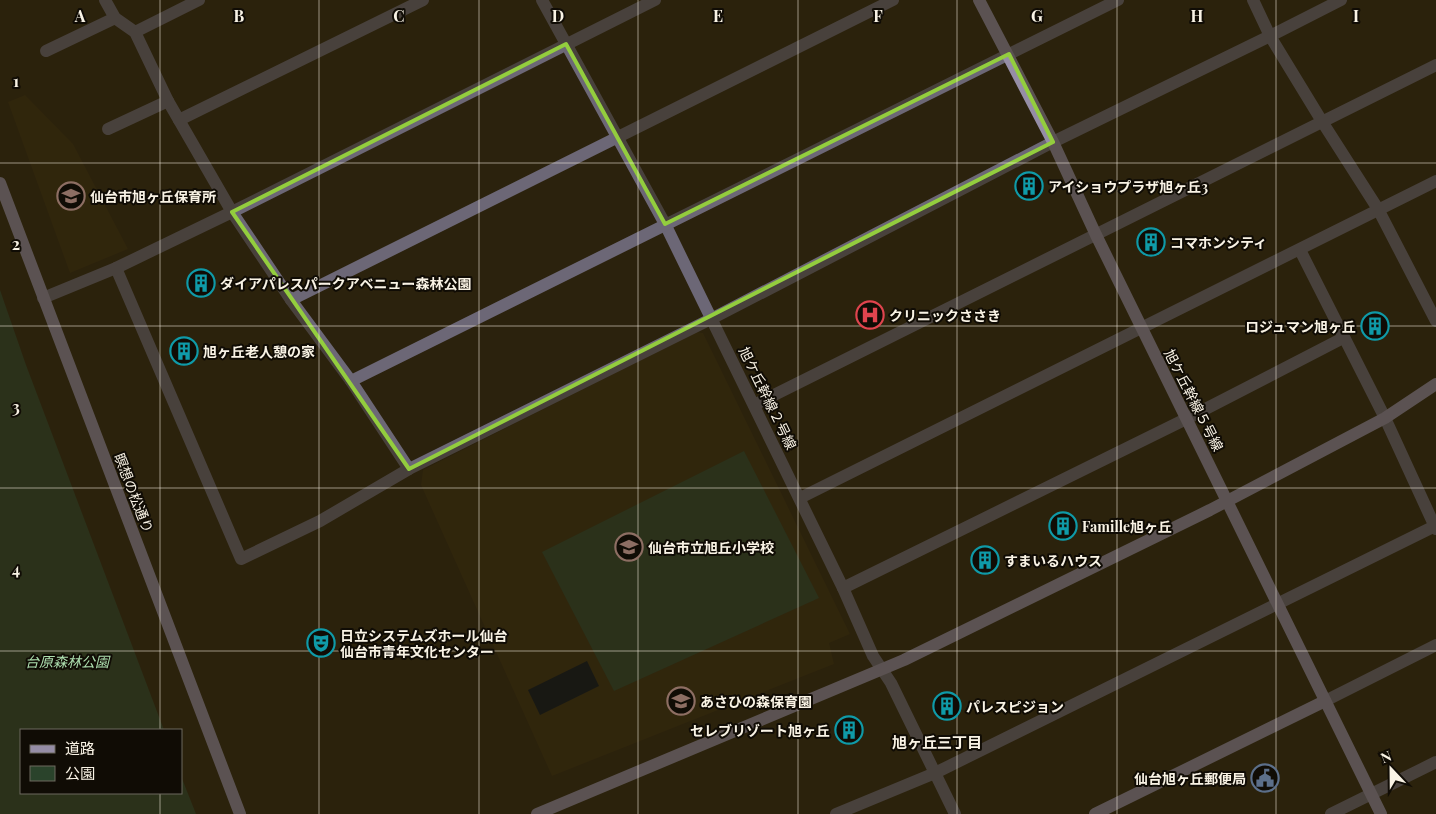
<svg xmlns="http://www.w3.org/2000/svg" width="1436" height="814" viewBox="0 0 1436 814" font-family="'Playfair Display','Noto Sans JP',serif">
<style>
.built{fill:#362a0d}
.green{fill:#2a432b}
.water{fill:#000d1c}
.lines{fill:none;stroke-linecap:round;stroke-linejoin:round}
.street{stroke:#6c6776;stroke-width:12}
.secondary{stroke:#958da6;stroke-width:12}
.marked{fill:none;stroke:#93cd3e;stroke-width:4;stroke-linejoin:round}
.grid{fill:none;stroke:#f9f3e5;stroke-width:1;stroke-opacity:0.55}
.labels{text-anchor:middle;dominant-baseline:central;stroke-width:4;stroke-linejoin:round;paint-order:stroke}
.poi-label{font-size:14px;font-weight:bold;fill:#f9f3e5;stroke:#100c05;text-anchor:start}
.street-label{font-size:14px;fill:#f9f3e5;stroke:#100c05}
.park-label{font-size:14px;font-style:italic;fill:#addfaf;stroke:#100c05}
.neighbourhood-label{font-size:15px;font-weight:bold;fill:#f9f3e5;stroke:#100c05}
.grid-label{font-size:16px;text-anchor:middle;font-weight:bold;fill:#f9f3e5;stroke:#100c05;stroke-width:4;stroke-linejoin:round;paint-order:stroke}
</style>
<rect width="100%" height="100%" fill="#2b220d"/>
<!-- built -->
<g class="built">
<path d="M25,95L73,144L128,249L70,273L8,102Z"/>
<path d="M696,332L703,333L850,634L829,643L834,664L552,776L421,485L423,470Z"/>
</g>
<!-- green -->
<g class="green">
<path d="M0,290L26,365L164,730H21V793H181V776L196,814H0Z"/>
<path d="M744,451L819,598L614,691L542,552Z"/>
</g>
<!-- water -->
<path class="water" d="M587,661L599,686L540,715L528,690Z"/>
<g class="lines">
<!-- street -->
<g class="street">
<path d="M105,0L115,18L135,32L168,101L232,212L291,300L351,381L409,469"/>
<path d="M542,0L665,224L843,588L873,656L891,683L955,814"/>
<path d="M1253,0L1270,36L1323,123L1378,209L1436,321"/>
<path d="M135,32L199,0"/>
<path d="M46,51L115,18"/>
<path d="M179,120L423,0"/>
<path d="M108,129L168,101"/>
<path d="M1300,250L1385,418L1436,529"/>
<path d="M116,268L241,559L320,521L409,469L713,318L1053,142L1270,36L1341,0"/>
<path d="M43,298L116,268L232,212L655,0"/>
<path d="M291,300L893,0"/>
<path d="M351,381L1118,0"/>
<path d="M754,405L1436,65"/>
<path d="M800,498L1436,181"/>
<path d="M843,588L1186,419L1343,338"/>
<path d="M1325,701L1436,645"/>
<path d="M836,814L935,773L1435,526"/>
<path d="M1331,814L1436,762"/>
</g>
<!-- secondary -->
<g class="secondary">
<path d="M979,0L1053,142L1096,235L1381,814"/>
<path d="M0,183L240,814"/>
<path d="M537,814L904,660L1210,510L1385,418L1436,384"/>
<path d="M1095,814L1325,701"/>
</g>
</g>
<!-- marked area -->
<path d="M0 0H1436V814H0ZM566,44L665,224L1009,54L1053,142L409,469L232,212Z" fill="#2b220d" fill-opacity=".55" fill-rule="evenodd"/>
<path class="marked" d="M566,44L665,224L1009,54L1053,142L409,469L232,212Z"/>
<!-- grid -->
<path class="grid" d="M160,0V730M319,0V814M479,0V814M638,0V814M798,0V814M957,0V814M1117,0V814M1276,0V814M0,163H1436M0,326H1436M0,488H1436M0,651H1436M160,793V814"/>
<!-- icons -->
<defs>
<g id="building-ring" transform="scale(1.4375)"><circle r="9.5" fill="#100c05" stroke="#0f9aa8" stroke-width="1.5"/><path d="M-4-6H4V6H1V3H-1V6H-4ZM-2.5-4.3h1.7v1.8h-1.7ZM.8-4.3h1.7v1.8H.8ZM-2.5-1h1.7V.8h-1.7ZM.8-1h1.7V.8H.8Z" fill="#0f9aa8"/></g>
<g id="school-ring" transform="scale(1.4375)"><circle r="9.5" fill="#100c05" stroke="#8d6e63" stroke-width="1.5"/><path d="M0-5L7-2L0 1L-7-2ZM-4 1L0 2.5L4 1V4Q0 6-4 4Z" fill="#8d6e63"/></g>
<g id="hospital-ring" transform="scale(1.4375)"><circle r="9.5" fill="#100c05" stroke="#e0444e" stroke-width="1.5"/><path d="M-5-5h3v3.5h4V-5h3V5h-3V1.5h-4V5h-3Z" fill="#e0444e"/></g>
<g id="theatre-ring" transform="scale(1.4375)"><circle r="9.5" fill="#100c05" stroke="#0f9aa8" stroke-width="1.5"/><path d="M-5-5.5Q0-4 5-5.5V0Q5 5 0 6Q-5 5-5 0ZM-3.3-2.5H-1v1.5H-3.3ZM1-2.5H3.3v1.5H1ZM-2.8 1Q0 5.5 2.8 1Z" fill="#0f9aa8"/></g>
<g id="civic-ring" transform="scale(1.4375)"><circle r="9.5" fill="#100c05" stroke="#5c6f8a" stroke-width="1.5"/><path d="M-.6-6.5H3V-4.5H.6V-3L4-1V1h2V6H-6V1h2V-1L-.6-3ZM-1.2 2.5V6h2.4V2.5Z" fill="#5c6f8a"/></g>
</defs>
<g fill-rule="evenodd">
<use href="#building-ring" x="1029" y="186"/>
<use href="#school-ring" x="71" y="196"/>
<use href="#building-ring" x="1151" y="242"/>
<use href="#building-ring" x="201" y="283"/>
<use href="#hospital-ring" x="870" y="315"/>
<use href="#building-ring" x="1375" y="326"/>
<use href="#building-ring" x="184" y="351"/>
<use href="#building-ring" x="1063" y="526"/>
<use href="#school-ring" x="629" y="547"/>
<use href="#building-ring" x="985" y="560"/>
<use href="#theatre-ring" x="321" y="643"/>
<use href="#school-ring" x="681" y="701"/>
<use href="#building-ring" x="947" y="706"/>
<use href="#building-ring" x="849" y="730"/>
<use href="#civic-ring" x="1265" y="778"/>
</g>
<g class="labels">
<!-- poi labels -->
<g class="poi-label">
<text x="1048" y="186">アイショウプラザ旭ヶ丘3</text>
<text x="90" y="196">仙台市旭ヶ丘保育所</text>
<text x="1170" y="242">コマホンシティ</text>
<text x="220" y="283">ダイアパレスパークアベニュー森林公園</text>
<text x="889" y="315">クリニックささき</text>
<text x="1356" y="326" text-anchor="end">ロジュマン旭ヶ丘</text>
<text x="203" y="351">旭ヶ丘老人憩の家</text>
<text x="1082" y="526">Famille旭ヶ丘</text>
<text x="648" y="547">仙台市立旭丘小学校</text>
<text x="1004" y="560">すまいるハウス</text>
<text x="340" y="635">日立システムズホール仙台<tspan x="340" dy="16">仙台市青年文化センター</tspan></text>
<text x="700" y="701">あさひの森保育園</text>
<text x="966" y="706">パレスピジョン</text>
<text x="830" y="730" text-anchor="end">セレブリゾート旭ヶ丘</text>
<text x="1246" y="778" text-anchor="end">仙台旭ヶ丘郵便局</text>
</g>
<!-- street labels -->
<g class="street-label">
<text transform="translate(768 398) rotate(64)">旭ケ丘幹線２号線</text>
<text transform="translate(1194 400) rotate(63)">旭ケ丘幹線５号線</text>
<text transform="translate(134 493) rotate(69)">瞑想の松通り</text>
</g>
<!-- park labels -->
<g class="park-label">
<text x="67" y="661">台原森林公園</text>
</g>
<!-- neighbourhood labels -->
<g class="neighbourhood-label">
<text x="937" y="742">旭ヶ丘三丁目</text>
</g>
</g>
<g class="grid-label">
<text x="80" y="22">A</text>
<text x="239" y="22">B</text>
<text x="399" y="22">C</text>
<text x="558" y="22">D</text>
<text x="718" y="22">E</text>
<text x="878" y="22">F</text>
<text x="1037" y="22">G</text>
<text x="1197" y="22">H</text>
<text x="1356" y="22">I</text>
<text x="16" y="87">1</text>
<text x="16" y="250">2</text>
<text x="16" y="413">3</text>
<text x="16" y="575">4</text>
</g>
<!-- legend -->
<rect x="20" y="729" width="162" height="65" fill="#100c05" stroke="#6d685f"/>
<rect x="30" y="745" width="25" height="8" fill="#958da6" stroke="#6d685f"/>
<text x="65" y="754" font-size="15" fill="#f9f3e5">道路</text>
<rect x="30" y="766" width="25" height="15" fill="#2a432b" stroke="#6d685f"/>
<text x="65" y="779" font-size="15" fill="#f9f3e5">公園</text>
<!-- north arrow -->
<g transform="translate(1391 769) rotate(338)" stroke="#100c05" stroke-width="4" paint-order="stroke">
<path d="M0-4L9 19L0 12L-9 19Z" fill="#f9f3e5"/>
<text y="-8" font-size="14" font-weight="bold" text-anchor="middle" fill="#f9f3e5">N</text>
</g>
</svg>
